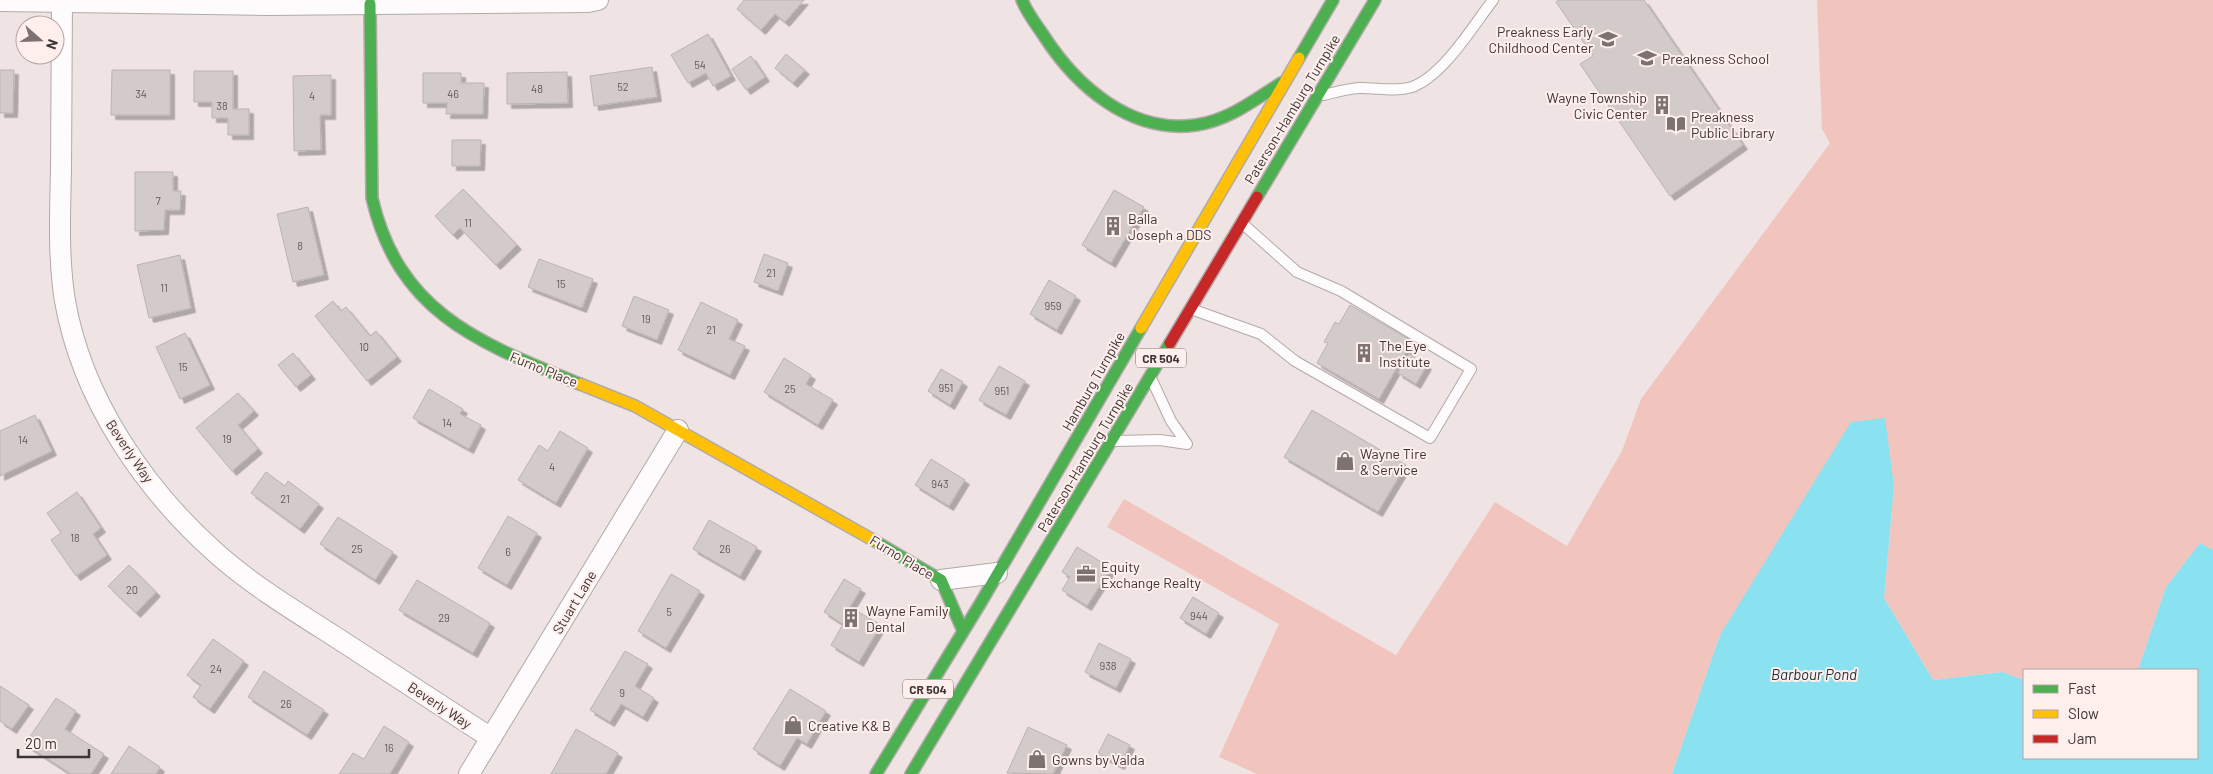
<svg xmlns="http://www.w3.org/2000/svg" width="2213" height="774" viewBox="0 0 2213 774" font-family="Barlow,sans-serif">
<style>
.green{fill:#f1c5be}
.water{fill:#8ae1f0}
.building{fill:#d3cbca;stroke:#bbb2b1;filter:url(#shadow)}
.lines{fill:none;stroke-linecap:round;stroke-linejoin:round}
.lane-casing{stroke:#b2aaa9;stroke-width:12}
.street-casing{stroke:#b2aaa9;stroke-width:22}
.fast-casing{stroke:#b2aaa9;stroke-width:14}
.slow-casing{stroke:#b2aaa9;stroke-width:14}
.jam-casing{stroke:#b2aaa9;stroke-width:14}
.lane{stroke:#fdfbfb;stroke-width:10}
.street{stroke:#fdfbfb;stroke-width:20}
.fast{stroke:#4caf50;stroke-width:11}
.slow{stroke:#ffc107;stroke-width:11}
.jam{stroke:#c62828;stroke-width:11}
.labels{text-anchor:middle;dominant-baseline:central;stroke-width:4;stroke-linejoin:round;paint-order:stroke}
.number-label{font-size:11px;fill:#625a5a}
.shield{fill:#ffefec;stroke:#766d6b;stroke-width:1}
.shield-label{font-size:12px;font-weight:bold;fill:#3c3534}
.poi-label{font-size:14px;fill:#3c3534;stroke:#ffefec;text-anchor:start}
.street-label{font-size:14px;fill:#3c3534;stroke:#ffefec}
.water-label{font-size:15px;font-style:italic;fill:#193034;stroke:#ffefec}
</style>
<defs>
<filter id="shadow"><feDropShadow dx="4.5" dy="4.5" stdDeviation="0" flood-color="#0004"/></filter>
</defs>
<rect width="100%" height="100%" fill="#efe4e3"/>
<!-- green -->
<path class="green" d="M1817,0H2213V550L2200,543L2166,587L2138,670H2024V680L2001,672L1933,680L1884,598L1894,486L1720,635L1672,774H1257L1219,757L1279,624L1107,527L1124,499L1396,655L1495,502L1567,546L1622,451L1641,399L1830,143L1822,129Z"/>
<!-- water -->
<path class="water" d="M1885,418L1894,486L1884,598L1933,680L2002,672L2024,680V758H2197V670H2138L2166,587L2200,543L2213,550V774H1672L1720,635L1851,422Z"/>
<!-- building -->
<g class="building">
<path d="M744,0H804L785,22L775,14L761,30L737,9Z"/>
<path d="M1559,0H1644L1743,145L1670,196L1580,64L1593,56L1556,2Z"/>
<path d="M708,34L731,76L713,86L706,73L688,83L671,55Z"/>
<path d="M786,54L805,70L793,83L775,68Z"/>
<path d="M751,56L765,77L746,90L732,69Z"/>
<path d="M652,67L657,97L594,106L590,76Z"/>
<path d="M0,70H14L13,113H0Z"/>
<path d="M112,70H170V115H111Z"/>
<path d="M194,71H233V109H249V135H228V118H212V102H194Z"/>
<path d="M567,72L568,103L507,104V73Z"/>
<path d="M423,73H461V83H484L483,114H446L447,103H423Z"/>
<path d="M331,75V115H320L321,150L294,151L293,76Z"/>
<path d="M452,140H481L480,166H452Z"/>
<path d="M135,172H173V191H181L180,210H165L164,230L135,231Z"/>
<path d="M463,189L517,245L496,265L460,228L453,235L435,216Z"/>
<path d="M1114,190L1144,207L1111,263L1082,245Z"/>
<path d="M308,207L324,275L293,282L277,214Z"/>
<path d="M764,254L788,263L778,291L754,282Z"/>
<path d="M180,255L191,308L149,318L137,265Z"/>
<path d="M539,259L593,279L582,308L528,287Z"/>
<path d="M1049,280L1076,296L1057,330L1030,314Z"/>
<path d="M634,296L669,310L657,340L622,326Z"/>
<path d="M333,301L341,311L346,307L370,336L376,331L397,357L367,381L315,316Z"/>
<path d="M701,302L738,320L729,339L745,346L730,375L678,350Z"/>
<path d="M1350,305L1412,341L1379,399L1317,363L1328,343L1324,342L1335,322L1339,324Z"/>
<path d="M185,333L210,385L180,399L156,347Z"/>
<path d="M293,353L311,375L296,387L278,365Z"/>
<path d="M1409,354L1427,365L1416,384L1398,373Z"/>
<path d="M784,358L811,375L806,384L833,400L818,425L764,392Z"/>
<path d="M999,366L1025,381L1006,415L979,400Z"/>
<path d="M941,369L963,382L950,405L928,391Z"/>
<path d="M429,389L463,409L460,414L481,425L469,449L413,418Z"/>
<path d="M238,393L254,411L238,425L258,449L232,471L196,428Z"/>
<path d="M1312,410L1406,465L1378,512L1284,457Z"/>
<path d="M35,415L52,451L0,476V431Z"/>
<path d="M560,431L588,448L556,503L518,480L539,445L548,451Z"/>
<path d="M931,459L965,480L949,506L915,485Z"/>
<path d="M266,472L285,486L288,481L319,504L300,529L251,493Z"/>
<path d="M77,492L101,528L93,534L107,555L76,576L51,540L61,533L47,513Z"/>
<path d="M508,516L537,533L507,585L478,568Z"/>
<path d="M338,517L393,552L375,580L320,544Z"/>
<path d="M709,520L757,547L740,576L693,549Z"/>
<path d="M1077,547L1111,568L1087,606L1062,590L1070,577L1062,572Z"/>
<path d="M129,565L156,592L136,613L108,586Z"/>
<path d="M671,574L700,591L666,648L638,631Z"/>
<path d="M844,579L861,589L850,607L881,625L859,662L831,645L843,624L824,612Z"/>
<path d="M417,580L490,623L473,653L399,610Z"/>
<path d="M1193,597L1219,613L1206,634L1180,618Z"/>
<path d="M213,639L244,661L210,709L193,697L201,685L187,675Z"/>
<path d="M1099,643L1131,659L1116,688L1085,672Z"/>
<path d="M625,651L648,664L635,686L654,698L643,717L621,704L610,722L590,710Z"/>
<path d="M264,671L324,710L307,735L248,697Z"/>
<path d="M0,686L29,705L12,729L0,721Z"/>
<path d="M790,689L826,711L807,744L797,738L780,766L753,749Z"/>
<path d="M56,698L76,711L65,729L104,754L91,774H71L25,744Z"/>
<path d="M384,726L409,742L390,774H339L353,753L364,759Z"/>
<path d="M1028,727L1067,745L1053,774L1007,773Z"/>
<path d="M576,729L618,753L606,774H551Z"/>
<path d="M1108,734L1130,745L1120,765L1098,754Z"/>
<path d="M129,746L160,767L156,774H111Z"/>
</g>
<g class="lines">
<!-- lane casing -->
<g class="lane-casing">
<g id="lane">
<path d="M1324,95C1336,92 1349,88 1362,88C1378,88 1396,92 1412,87C1443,76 1473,26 1493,0"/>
<path d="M1191,309L1261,334L1295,361L1430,438L1471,369L1341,291L1297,272L1243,224"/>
<path d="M1115,441L1160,440L1187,444L1171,421L1151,378"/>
</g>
</g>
<!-- street casing -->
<g class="street-casing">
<g id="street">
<path d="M0,1L266,5L588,2L598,0"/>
<path d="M62,2C62,58 61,114 61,170C60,214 58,257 65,301C82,398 143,488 216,553C252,585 293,610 334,636C386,670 439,704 491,738"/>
<path d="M941,580L997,573"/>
<path d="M469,774L678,430"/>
</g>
</g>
<!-- fast casing -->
<g class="fast-casing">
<g id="fast">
<path d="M1022,0C1027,13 1036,24 1044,36C1077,87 1131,134 1196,125C1227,121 1255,100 1281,83"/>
<path d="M370,4L372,198C399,314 480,343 580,384"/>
<path d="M1299,58L1333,0"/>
<path d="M1257,197L1375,0"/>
<path d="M873,540L941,580L963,631"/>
<path d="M876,774L980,604L1141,328"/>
<path d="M911,774L1170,343"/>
</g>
</g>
<!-- slow casing -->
<g class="slow-casing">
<g id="slow">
<path d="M1141,328L1299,58"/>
<path d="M580,384L635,406L873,540"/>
</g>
</g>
<!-- jam casing -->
<g class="jam-casing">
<path id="jam" d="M1170,343L1257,197"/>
</g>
<!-- lane -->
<use href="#lane" class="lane"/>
<!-- street -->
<use href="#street" class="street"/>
<!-- fast -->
<use href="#fast" class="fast"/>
<!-- slow -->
<use href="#slow" class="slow"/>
<!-- jam -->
<use href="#jam" class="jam"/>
</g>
<!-- icons -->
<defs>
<g id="school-bare" transform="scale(1.5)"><path d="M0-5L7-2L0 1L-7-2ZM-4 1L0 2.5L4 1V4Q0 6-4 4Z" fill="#7b7271" stroke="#ffefec" stroke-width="2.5" paint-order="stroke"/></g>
<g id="building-bare" transform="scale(1.5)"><path d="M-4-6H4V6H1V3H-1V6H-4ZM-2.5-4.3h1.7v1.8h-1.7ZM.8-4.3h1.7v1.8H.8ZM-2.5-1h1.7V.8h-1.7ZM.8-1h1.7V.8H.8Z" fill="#7b7271" stroke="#ffefec" stroke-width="2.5" paint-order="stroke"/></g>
<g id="library-bare" transform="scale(1.5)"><path d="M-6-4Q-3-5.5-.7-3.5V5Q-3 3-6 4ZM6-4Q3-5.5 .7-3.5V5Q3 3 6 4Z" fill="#7b7271" stroke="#ffefec" stroke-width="2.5" paint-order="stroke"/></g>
<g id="shop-bare" transform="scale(1.5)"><path d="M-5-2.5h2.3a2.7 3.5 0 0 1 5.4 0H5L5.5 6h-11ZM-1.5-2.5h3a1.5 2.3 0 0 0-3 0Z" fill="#7b7271" stroke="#ffefec" stroke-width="2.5" paint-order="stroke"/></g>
<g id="office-bare" transform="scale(1.5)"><path d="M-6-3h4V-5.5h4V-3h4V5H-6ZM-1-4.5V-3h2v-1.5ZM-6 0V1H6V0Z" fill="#7b7271" stroke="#ffefec" stroke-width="2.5" paint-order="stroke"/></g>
</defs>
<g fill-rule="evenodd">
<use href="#school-bare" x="1608" y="39"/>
<use href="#school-bare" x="1647" y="58"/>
<use href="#building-bare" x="1662" y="105"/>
<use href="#library-bare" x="1676" y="124"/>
<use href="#building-bare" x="1113" y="226"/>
<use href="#building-bare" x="1364" y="353"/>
<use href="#shop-bare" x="1345" y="461"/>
<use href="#office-bare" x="1086" y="574"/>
<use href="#building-bare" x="851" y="618"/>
<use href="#shop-bare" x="793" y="725"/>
<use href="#shop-bare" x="1037" y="759"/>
</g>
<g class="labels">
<!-- number labels -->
<g class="number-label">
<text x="700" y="64">54</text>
<text x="623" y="86">52</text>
<text x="537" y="88">48</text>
<text x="141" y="93">34</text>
<text x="453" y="93">46</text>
<text x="312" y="95">4</text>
<text x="222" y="105">38</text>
<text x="158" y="200">7</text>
<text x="468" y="222">11</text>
<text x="300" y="245">8</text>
<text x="771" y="272">21</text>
<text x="561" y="283">15</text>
<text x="164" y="287">11</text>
<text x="1053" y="305">959</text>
<text x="646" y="318">19</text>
<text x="711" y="329">21</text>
<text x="364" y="346">10</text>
<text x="183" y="366">15</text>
<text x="946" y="387">951</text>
<text x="790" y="388">25</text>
<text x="1002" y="390">951</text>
<text x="447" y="422">14</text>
<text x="227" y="438">19</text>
<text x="23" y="439">14</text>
<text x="552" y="466">4</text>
<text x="940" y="483">943</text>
<text x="285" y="498">21</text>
<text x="75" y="537">18</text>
<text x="357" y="548">25</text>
<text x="725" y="548">26</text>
<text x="508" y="551">6</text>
<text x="132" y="589">20</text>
<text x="669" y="611">5</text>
<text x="1199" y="615">944</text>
<text x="444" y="617">29</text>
<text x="1108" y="665">938</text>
<text x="216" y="668">24</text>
<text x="622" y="692">9</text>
<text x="286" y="703">26</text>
<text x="389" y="747">16</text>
</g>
<!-- shield labels -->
<g class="shield">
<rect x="1136" y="348.5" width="50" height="19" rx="4"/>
<rect x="903" y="679.5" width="50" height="19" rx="4"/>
</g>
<g class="shield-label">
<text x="1161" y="358">CR 504</text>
<text x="928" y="689">CR 504</text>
</g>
<!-- poi labels -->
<g class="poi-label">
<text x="1593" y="31" text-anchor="end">Preakness Early<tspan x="1593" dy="16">Childhood Center</tspan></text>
<text x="1662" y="58">Preakness School</text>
<text x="1647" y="97" text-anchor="end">Wayne Township<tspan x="1647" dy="16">Civic Center</tspan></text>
<text x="1691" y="116">Preakness<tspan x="1691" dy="16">Public Library</tspan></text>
<text x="1128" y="218">Balla<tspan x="1128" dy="16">Joseph a DDS</tspan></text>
<text x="1379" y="345">The Eye<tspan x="1379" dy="16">Institute</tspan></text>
<text x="1360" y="453">Wayne Tire<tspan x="1360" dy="16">&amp; Service</tspan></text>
<text x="1101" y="566">Equity<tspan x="1101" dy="16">Exchange Realty</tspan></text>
<text x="866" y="610">Wayne Family<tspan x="866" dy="16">Dental</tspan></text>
<text x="808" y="725">Creative K&amp; B</text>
<text x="1052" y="759">Gowns by Valda</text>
</g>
<!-- street labels -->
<g class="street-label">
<text transform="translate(1292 109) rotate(-59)">Paterson-Hamburg Turnpike</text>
<text transform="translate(544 369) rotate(22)">Furno Place</text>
<text transform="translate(1093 381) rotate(-60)">Hamburg Turnpike</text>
<text transform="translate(130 451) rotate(56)">Beverly Way</text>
<text transform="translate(1085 457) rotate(-59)">Paterson-Hamburg Turnpike</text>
<text transform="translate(902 557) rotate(31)">Furno Place</text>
<text transform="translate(574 602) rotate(-59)">Stuart Lane</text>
<text transform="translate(440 705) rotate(33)">Beverly Way</text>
</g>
<!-- water labels -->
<g class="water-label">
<text x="1814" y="674">Barbour Pond</text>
</g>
</g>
<!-- legend -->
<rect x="2023" y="669" width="175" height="90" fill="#ffefec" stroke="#b1a5a2"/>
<rect x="2033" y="685" width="25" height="8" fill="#4caf50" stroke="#b1a5a2"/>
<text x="2068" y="694" font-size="15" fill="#3c3534">Fast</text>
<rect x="2033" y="710" width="25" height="8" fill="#ffc107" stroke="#b1a5a2"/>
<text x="2068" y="719" font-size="15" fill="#3c3534">Slow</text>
<rect x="2033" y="735" width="25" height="8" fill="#c62828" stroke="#b1a5a2"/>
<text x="2068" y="744" font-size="15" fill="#3c3534">Jam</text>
<!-- north arrow -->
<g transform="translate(40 40) rotate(110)"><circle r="24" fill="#ffefec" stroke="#b1a5a2"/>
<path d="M0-4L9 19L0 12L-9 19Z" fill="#7b7271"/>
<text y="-8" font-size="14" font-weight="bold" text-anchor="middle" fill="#3c3534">N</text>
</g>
<!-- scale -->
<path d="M18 749v8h71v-8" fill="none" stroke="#3c3534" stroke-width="2.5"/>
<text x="25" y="749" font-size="15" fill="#3c3534" stroke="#ffefec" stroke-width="4" paint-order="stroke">20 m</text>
</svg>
